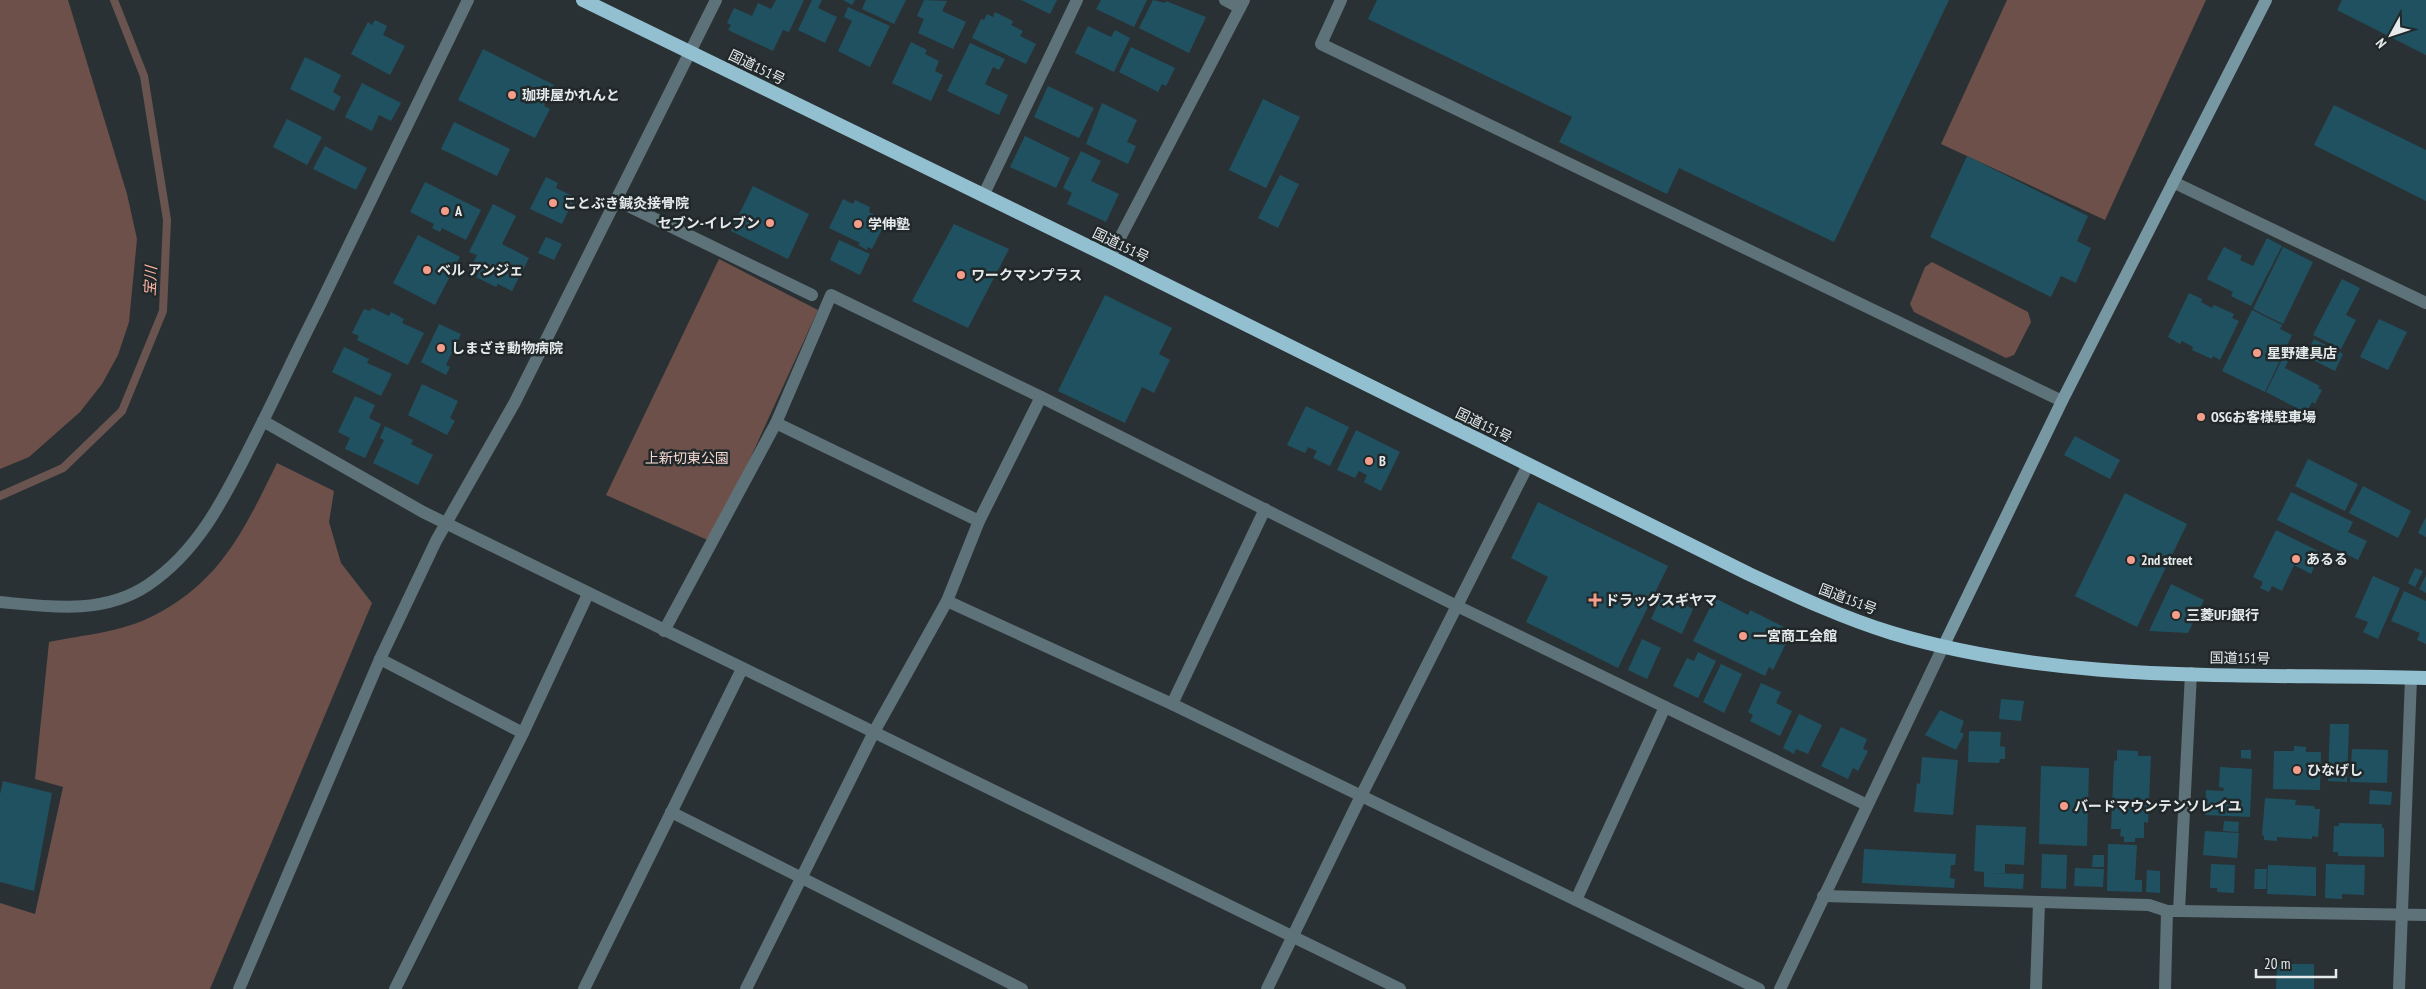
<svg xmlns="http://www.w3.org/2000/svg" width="2426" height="989" viewBox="0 0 2426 989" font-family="'PT Sans Narrow','Noto Sans JP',sans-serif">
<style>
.green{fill:#6d5049}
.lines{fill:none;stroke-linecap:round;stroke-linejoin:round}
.stream{stroke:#6a544f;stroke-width:8}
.building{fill:#205161}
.service{stroke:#5e7279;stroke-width:12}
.minor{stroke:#5e7279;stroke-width:12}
.tertiary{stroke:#5e7279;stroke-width:12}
.secondary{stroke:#7797a3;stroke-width:12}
.trunk{stroke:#92c0d1;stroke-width:14}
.poi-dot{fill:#f49d8b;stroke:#21282a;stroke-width:2}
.labels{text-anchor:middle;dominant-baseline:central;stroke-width:5;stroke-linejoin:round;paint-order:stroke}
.street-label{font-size:14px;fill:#e5eaeb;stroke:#21282a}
.poi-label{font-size:14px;font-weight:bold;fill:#e5eaeb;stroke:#21282a;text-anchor:start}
.park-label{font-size:14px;fill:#f6d7d0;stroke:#21282a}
.water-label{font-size:15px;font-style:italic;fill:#fdb4a4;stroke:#21282a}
</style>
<rect width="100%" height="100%" fill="#2a3134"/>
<!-- green -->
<g class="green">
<path d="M0,0H68L127,194L137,239L129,322L118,355L102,384L80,412L29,457L0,469Z"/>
<path d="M2007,0H2206L2105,220L1941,144Z"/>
<path d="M719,259L818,310L712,542L606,495Z"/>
<path d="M1932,262L2028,312L2031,322L2014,355L2006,358L1914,312L1910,304L1925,267Z"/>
<path d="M277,463L334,491L329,522L341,563L372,603L210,989H0V903L35,914L63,787L35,779L49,642C83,635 122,632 153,616C221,582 245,528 277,463Z"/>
</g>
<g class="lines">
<!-- stream -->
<path class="stream" d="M0,496L63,468L122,411L163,311L167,220L144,76L114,0"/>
</g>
<!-- building -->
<g class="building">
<path d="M776,0H804L789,32L783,30L773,51L728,30L731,25L727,23L734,8L752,16L758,3L771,9Z"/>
<path d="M812,0H822L818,8L837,17L825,43L798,30Z"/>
<path d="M843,0H855L852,5Z"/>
<path d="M866,0H906L894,24L862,9Z"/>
<path d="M924,0L947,1L942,11L966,22L953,49L918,33L924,19L917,16Z"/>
<path d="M1021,0H1057L1050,14Z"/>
<path d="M1101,0H1147L1134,27L1096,9Z"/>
<path d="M1153,0L1165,3L1166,1L1206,17L1189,53L1139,28Z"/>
<path d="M1377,0H1949L1834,242L1679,168L1667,194L1559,142L1572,117L1368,19Z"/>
<path d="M2342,0H2426V55L2337,10Z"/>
<path d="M848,7L890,26L870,67L838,51L852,21L844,17Z"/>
<path d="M995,12L1013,21L1011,25L1023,31L1020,36L1036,44L1026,64L972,38L981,19L984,20L987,14L993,17Z"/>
<path d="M375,20L387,26L383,35L405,46L390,75L351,54L368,22L372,25Z"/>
<path d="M1088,26L1111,37L1115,30L1130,38L1114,72L1075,53Z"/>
<path d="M911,42L927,50L925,54L939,61L935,71L943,75L931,101L892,83Z"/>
<path d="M970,43L1005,59L999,70L993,67L985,84L1008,95L999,115L947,91Z"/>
<path d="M1131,47L1175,68L1166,86L1162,84L1158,92L1119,72Z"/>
<path d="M483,49L554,85L544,106L550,109L535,138L458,100Z"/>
<path d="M305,57L341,75L333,92L341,97L334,111L290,89Z"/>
<path d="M362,83L401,103L391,121L379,115L372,131L345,117Z"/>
<path d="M1048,86L1094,108L1079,138L1034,117Z"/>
<path d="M1263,99L1300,117L1266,188L1229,170Z"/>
<path d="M1102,103L1137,120L1127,142L1136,146L1128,164L1086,144Z"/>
<path d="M2334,105L2426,150V201L2314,145Z"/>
<path d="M287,119L322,137L307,165L273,147Z"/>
<path d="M454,122L510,149L497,176L441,149Z"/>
<path d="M1025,136L1070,158L1056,188L1010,167Z"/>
<path d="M325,146L367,168L356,190L313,169Z"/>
<path d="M1081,151L1101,161L1091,181L1119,194L1106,222L1067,204L1072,193L1063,188Z"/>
<path d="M1967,156L2088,216L2077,241L2091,248L2076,283L2061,276L2051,297L1930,237Z"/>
<path d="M1280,175L1299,184L1278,228L1258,218Z"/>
<path d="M546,177L558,183L556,188L575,197L562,224L530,209Z"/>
<path d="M425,182L481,210L466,240L442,228L440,232L432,228L434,224L410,212Z"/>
<path d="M753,186L809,214L788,259L731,231Z"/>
<path d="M843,199L853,204L855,200L870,207L869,212L886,221L872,249L868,247L867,250L858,245L860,243L829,228Z"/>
<path d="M493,204L516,216L502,244L529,258L512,291L498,284L496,287L476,277L479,273L470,269L477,255L469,252Z"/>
<path d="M954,224L1009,249L968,328L912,301Z"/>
<path d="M418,235L460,257L435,305L393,283Z"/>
<path d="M546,237L562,244L554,260L538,253Z"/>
<path d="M2267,238L2282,246L2251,306L2231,296L2233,292L2207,279L2224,247L2242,256L2240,260L2253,266Z"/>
<path d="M839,240L870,254L860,275L830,260Z"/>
<path d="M2283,247L2313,262L2283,324L2253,309Z"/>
<path d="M2342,279L2360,288L2346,315L2356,320L2341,349L2313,335Z"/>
<path d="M2189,293L2202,299L2201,302L2212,308L2214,305L2234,314L2232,318L2239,321L2220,360L2213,356L2212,359L2192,350L2193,347L2182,341L2180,344L2168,337Z"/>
<path d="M1105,295L1172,328L1159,354L1170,360L1154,393L1142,387L1125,423L1058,391Z"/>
<path d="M372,308L389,316L391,312L404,319L402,323L424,333L408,365L357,340L359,336L352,333L364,309L370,311Z"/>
<path d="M2252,310L2282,325L2280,329L2292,335L2265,392L2222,371Z"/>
<path d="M2379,319L2407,332L2388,370L2360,357Z"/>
<path d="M439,324L461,334L446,365L450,367L446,375L421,362Z"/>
<path d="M2314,339L2343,354L2335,371L2305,356Z"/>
<path d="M344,347L369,359L367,363L392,374L381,396L332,372Z"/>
<path d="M2286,351L2292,353L2285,368L2320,386L2318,388L2322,390L2315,404L2312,402L2306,413L2266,392Z"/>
<path d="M422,384L458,401L450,418L455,421L447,435L408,415Z"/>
<path d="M355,396L375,405L369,418L381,424L365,458L345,449L350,438L338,432Z"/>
<path d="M1306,406L1349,427L1330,466L1313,458L1317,451L1308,447L1305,453L1287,445Z"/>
<path d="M385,426L413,440L411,444L433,455L418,485L373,463L384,440L380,438Z"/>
<path d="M1356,430L1400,452L1381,491L1364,482L1367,475L1359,471L1355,478L1337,470Z"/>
<path d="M2075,436L2120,460L2110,479L2064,455Z"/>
<path d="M2308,459L2358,484L2345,511L2295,486Z"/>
<path d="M2363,486L2411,511L2398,538L2349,513Z"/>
<path d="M2291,492L2353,522L2348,532L2367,541L2358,560L2277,520Z"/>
<path d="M2125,493L2187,524L2137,627L2075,596Z"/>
<path d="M1538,502L1668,566L1618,668L1526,622L1548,577L1511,558Z"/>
<path d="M2426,517V537L2418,533Z"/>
<path d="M2276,530L2330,557L2326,566L2317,561L2311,574L2294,565L2282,591L2272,586L2269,592L2260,588L2263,582L2253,577Z"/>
<path d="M2415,568L2423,571L2415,587L2408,583Z"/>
<path d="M2426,575V593L2419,589Z"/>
<path d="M2373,576L2400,588L2378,639L2363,632L2368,622L2355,617Z"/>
<path d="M2171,584L2204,600L2188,633L2149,631Z"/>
<path d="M2404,591L2426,601V644L2417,640L2420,633L2391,621Z"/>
<path d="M1663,594L1693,609L1682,634L1651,619Z"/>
<path d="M1715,598L1748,615L1750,610L1792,631L1773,670L1769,667L1765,676L1693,641Z"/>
<path d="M1642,639L1661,648L1647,679L1628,670Z"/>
<path d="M1698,652L1716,661L1698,698L1673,686L1687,658L1694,661Z"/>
<path d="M1721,664L1742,674L1724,713L1703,702Z"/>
<path d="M1761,683L1781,692L1776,703L1792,711L1780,736L1750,721L1753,715L1748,712Z"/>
<path d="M2001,699L2024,701L2021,721L1999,719Z"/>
<path d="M1940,710L1964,721L1960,732L1964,734L1956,750L1925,735Z"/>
<path d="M1799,714L1822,725L1808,754L1796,749L1794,754L1783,748Z"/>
<path d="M2330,724H2349L2347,782L2328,781Z"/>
<path d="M1841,727L1867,739L1863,749L1868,751L1858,771L1853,768L1848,779L1821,766Z"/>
<path d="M1969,731L2001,732L2000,746L2005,747V759H2000L1999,763L1968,762Z"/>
<path d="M2294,746L2306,747V752H2321L2320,790L2273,789L2274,751H2294Z"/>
<path d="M2352,749L2388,750L2387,783L2350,782Z"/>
<path d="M2117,750L2138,751V756H2151L2148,823L2144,822V838H2135V842H2124V837L2120,836L2121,829H2111L2114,761L2117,760Z"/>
<path d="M2241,750H2251V759L2241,758Z"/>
<path d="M1922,757L1958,760L1953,815L1914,812L1917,783L1920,784Z"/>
<path d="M2041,766L2089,768L2087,846L2039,844Z"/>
<path d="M2220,767L2252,769L2250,817L2205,815L2206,790L2223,791L2224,788L2219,787Z"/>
<path d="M3,781L52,793L34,891L0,882V794Z"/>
<path d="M2370,790L2392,792L2391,805L2369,804Z"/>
<path d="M2265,798L2296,800L2295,805L2314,806L2315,809H2320L2318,837L2312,836V839L2277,837V841L2264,840V836L2262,835Z"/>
<path d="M2224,821L2239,822L2238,832L2223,831Z"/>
<path d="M2339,823L2382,824V828H2384V857L2338,856V852H2333L2334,826H2339Z"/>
<path d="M1976,825L2026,827L2024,865L2005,864V873H1988L2024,874L2023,889L1984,887V872L1974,871Z"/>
<path d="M2205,831L2239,833L2237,858L2203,855Z"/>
<path d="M2108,844L2137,845L2135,880H2142V892L2107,891Z"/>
<path d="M1864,849L1956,854L1955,865H1951L1950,878L1955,879L1954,888L1862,883Z"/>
<path d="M2042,854L2067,855L2066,889L2041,888Z"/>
<path d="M2093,855H2104V867H2092Z"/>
<path d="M2211,864L2235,865L2234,893L2217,892V888H2210Z"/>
<path d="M2326,864L2365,865L2364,895L2342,894V899L2325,898Z"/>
<path d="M2268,865L2316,867V896L2267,894Z"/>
<path d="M2075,868L2104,869L2103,887L2074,886Z"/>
<path d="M2255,869H2267L2266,889H2254Z"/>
<path d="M2147,870L2160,871V893L2146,892Z"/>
<path d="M2277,964H2314V989H2276Z"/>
</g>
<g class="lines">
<!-- service -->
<path class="service" d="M1341,0L1321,44L2062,401"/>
<!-- minor -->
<g class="minor">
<path d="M1225,0L1240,8"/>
<path d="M690,52L716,0"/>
<path d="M2173,182L2426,303"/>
<path d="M983,196L1077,0"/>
<path d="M616,200L812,295"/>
<path d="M1110,257L1244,0"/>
<path d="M776,423L979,521"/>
<path d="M947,601L1172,704L1759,989"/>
<path d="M0,602C51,607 103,615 148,585C201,549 226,494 254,439C276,396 296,352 318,309C368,206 418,103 468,0"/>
<path d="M664,631L776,423L831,295L1041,397L1457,606L1867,805"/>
<path d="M380,659L523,733"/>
<path d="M1172,704L1265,509"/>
<path d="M671,812L1022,989"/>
<path d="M1823,896L2149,905L2167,911H2179L2426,915"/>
<path d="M1576,900L1665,707"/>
<path d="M2179,911L2191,673"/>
<path d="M395,989L523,733L588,594"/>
<path d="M584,989L742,669"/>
<path d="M746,989L874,732L947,601L979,521L1041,397"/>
<path d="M1267,989L1361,796L1528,465"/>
<path d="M1780,989L1943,647"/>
<path d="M2036,989L2039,903"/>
<path d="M2165,989L2167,911"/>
<path d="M2399,989L2411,678"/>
</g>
<!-- tertiary -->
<g class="tertiary">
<path d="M263,421L423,512L1400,989"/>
<path d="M239,989L380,659L436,541L515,402L690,52"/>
</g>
<!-- secondary -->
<path class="secondary" d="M1943,647L2062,401L2266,0"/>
<!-- trunk -->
<path class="trunk" d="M583,0L1110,257L1749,574C1796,596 1843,618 1892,633C2064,685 2248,673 2426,678"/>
</g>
<!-- markers -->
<g class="poi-dot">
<circle cx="512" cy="95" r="5"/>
<circle cx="553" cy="203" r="5"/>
<circle cx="445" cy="211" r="5"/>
<circle cx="770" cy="223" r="5"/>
<circle cx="858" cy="224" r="5"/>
<circle cx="427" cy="270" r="5"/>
<circle cx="961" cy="275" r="5"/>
<circle cx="441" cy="348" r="5"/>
<circle cx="2257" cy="353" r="5"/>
<circle cx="2201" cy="417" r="5"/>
<circle cx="1369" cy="461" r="5"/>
<circle cx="2296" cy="559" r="5"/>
<circle cx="2131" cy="560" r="5"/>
<path d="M1592.5 592.5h5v5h5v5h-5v5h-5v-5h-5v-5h5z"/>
<circle cx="2176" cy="615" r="5"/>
<circle cx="1743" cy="636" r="5"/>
<circle cx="2297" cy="770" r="5"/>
<circle cx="2064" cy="806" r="5"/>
</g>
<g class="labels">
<!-- street labels -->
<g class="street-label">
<text transform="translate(757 67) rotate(26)">国道151号</text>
<text transform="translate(1121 245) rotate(26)">国道151号</text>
<text transform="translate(1484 425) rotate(26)">国道151号</text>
<text transform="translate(1848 599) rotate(21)">国道151号</text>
<text transform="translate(2240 658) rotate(1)">国道151号</text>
</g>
<!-- poi labels -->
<g class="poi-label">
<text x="522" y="95">珈琲屋かれんと</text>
<text x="563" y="203">ことぶき鍼灸接骨院</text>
<text x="455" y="211">A</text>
<text x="760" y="223" text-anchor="end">セブン-イレブン</text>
<text x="868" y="224">学伸塾</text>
<text x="437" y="270">ベル アンジェ</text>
<text x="971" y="275">ワークマンプラス</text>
<text x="451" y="348">しまざき動物病院</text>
<text x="2267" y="353">星野建具店</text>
<text x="2211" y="417">OSGお客様駐車場</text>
<text x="1379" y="461">B</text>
<text x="2306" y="559">あるる</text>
<text x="2141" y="560">2nd street</text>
<text x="1605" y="600">ドラッグスギヤマ</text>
<text x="2186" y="615">三菱UFJ銀行</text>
<text x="1753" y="636">一宮商工会館</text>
<text x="2307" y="770">ひなげし</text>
<text x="2074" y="806">バードマウンテンソレイユ</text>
</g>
<!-- park labels -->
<g class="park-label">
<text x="687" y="458">上新切東公園</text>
</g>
<!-- water labels -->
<g class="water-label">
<text transform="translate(150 281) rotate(-87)">宝川</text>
</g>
</g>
<!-- north arrow -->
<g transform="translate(2391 35) rotate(230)" stroke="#21282a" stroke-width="4" paint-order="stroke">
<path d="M0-4L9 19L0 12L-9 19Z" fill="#e5eaeb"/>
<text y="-8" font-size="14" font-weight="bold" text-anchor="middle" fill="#e5eaeb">N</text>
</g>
<!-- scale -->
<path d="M2256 969v8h80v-8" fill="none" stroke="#e5eaeb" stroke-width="2.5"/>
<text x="2264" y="969" font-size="15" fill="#e5eaeb" stroke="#21282a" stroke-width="4" paint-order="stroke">20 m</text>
</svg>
